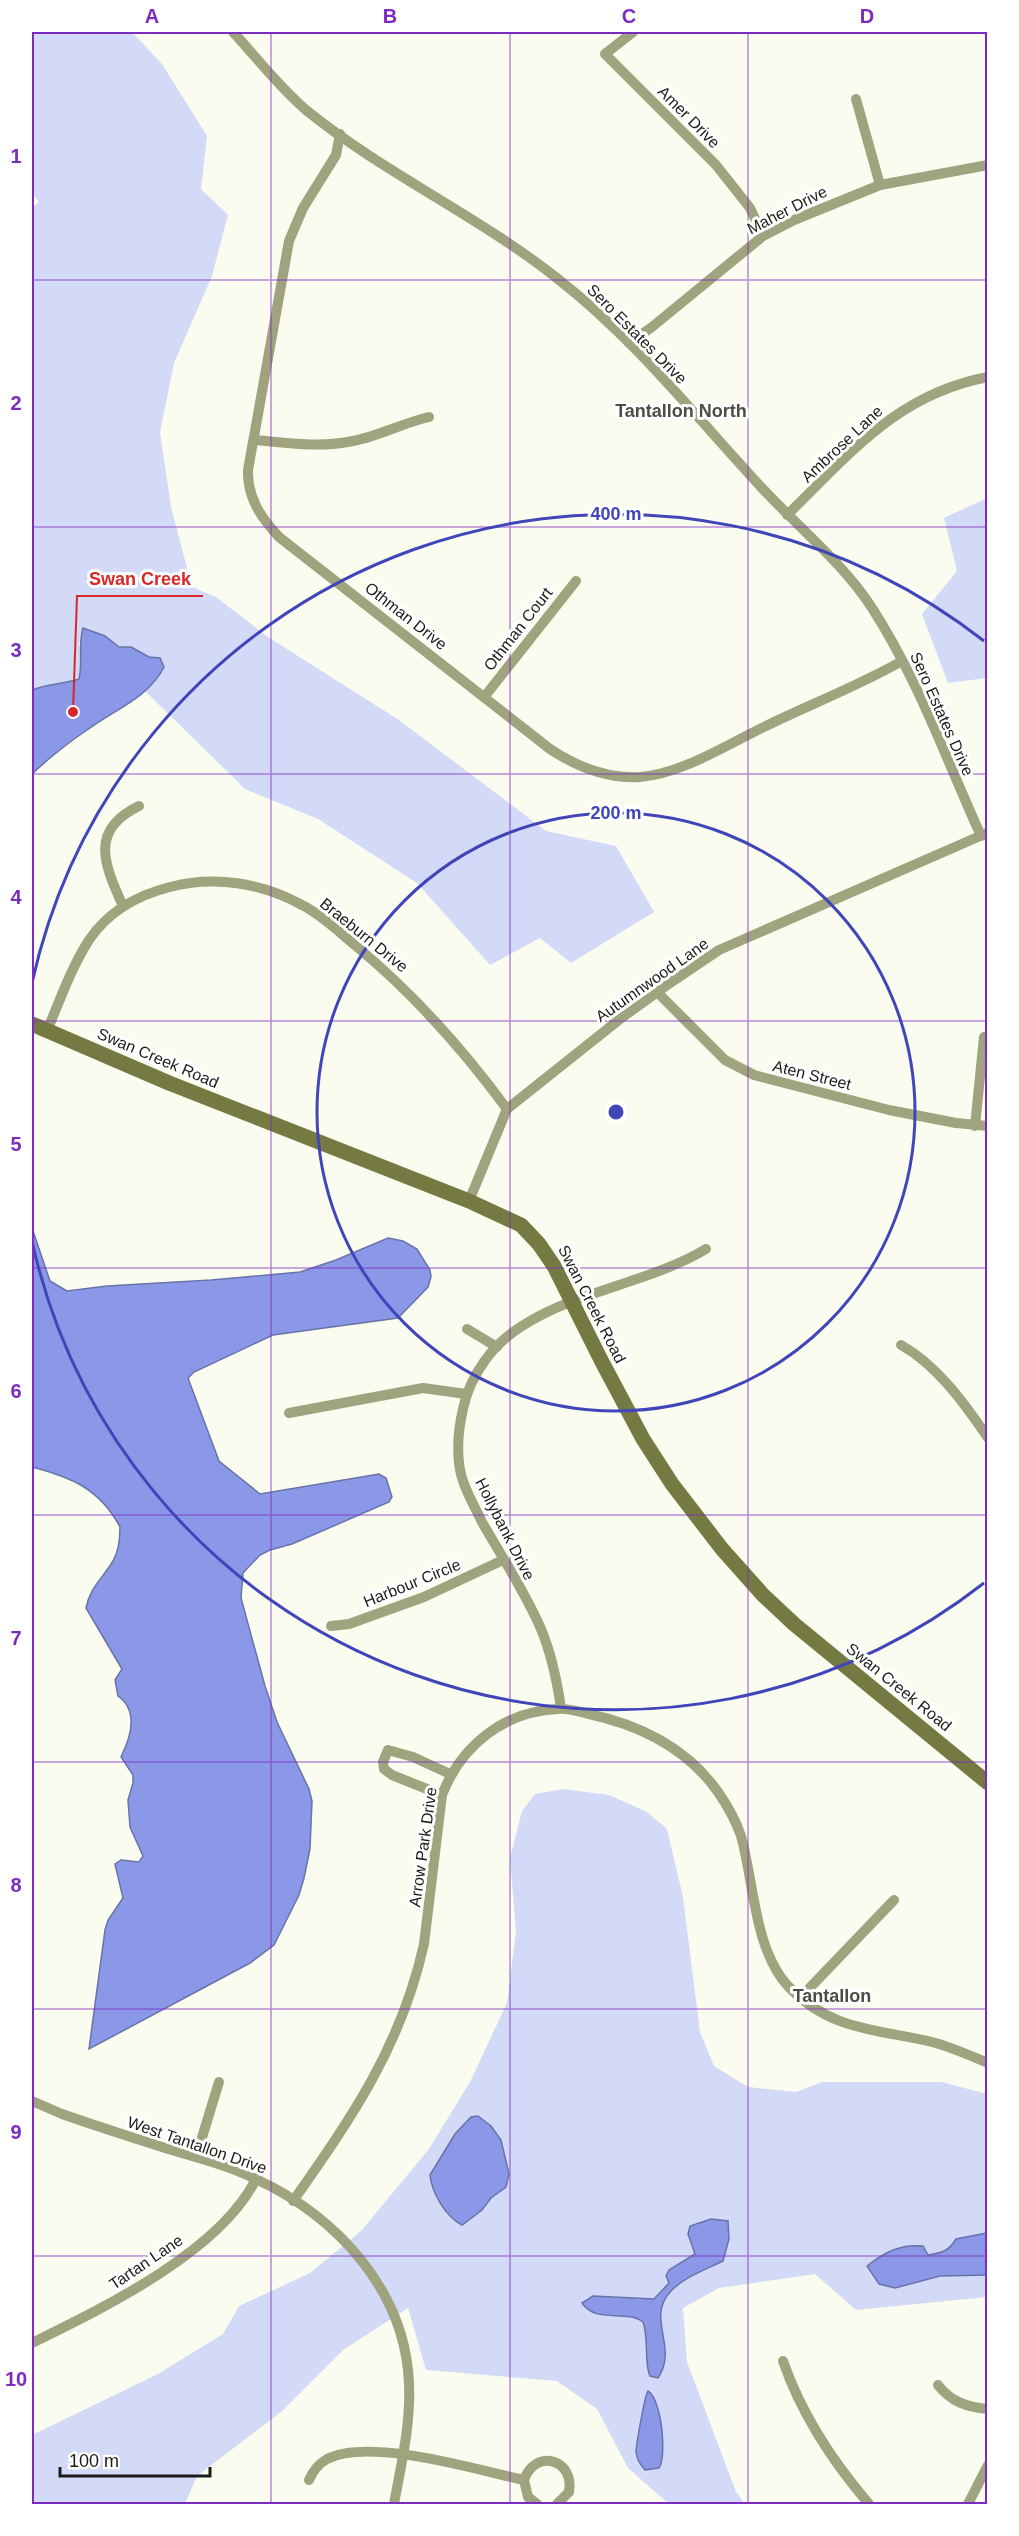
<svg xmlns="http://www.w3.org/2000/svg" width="1019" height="2536" viewBox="0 0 1019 2536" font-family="Helvetica,sans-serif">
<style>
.green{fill:#d3daf7}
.water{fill:#8a98e7;stroke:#6973a9;stroke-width:1.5}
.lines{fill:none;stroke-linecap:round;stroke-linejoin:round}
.street{stroke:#9fa47f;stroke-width:10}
.secondary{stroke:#747a41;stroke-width:15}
.grid{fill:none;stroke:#7b2cbf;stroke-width:1.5;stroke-opacity:0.55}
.ring{fill:none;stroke:#4145ba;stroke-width:3}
.labels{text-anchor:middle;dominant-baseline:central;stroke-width:6;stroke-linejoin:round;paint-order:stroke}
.street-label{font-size:16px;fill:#1c1c18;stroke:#fff}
.neighbourhood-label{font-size:18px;font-weight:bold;fill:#4d4e43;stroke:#fff}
.centre{fill:#4145ba;stroke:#fff;stroke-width:3}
.ring-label{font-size:18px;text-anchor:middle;font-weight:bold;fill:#4145ba;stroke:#fff;stroke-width:6;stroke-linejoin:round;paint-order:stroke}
.leader{fill:none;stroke:#d62828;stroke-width:2}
.callout-dot{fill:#d62828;stroke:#fff;stroke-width:2}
.callout-label{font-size:18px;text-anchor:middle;font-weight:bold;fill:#d62828;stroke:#fff;stroke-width:6;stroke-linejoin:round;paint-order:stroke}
.neatline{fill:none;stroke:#7b2cbf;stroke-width:2}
.grid-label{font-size:20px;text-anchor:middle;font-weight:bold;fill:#7b2cbf}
</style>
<rect width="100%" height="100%" fill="#fafcef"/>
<!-- green -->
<g class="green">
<path d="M32,32H132L162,64L207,136L201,189L228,215L212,276L174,363L160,432L171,507L192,587L216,597L268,637L399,720L546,831L616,846L654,912L571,963L540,938L490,965L417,883L318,819L245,789L145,691L158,678L160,658L149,657L131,647H119L105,636L79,642L83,663L79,679C63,684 47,684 32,690V208L39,202L32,193Z"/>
<path d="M987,498V678L948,683L922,614L957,571L944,518Z"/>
<path d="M563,1789L609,1795L647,1812L667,1829L683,1897L700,2032L714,2066L748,2087L796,2092L822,2082H942L987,2094V2297L856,2310L815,2274L719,2288L683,2308L687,2362L736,2492L745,2504H669L628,2468L597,2409L557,2381L426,2370L408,2308L343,2350L281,2412L197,2476L185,2504H32V2435L158,2374L223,2334L239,2306L310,2273L361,2231L429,2149L470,2082L507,2003L516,1931L510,1858L522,1811L535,1794Z"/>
</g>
<!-- water -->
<g class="water">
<path d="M83,628L105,636L119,647H131L149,657L160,658L164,667C149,697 116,709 90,728C69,742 50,757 32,774V690C47,684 63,684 79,679C83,661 78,645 83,628Z"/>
<path d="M32,1228L50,1281L67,1291L107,1286L211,1280L300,1272L336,1260L388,1238L403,1241L417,1249L430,1270L431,1277L428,1287L398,1318L273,1335L194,1372L188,1378L219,1461L260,1494L379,1474L386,1478L392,1497L389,1502L292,1544L270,1550L260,1555L243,1573L241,1598L265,1686L277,1722L309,1789L312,1801L310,1849L304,1878L299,1895L274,1945L250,1963L89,2049L105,1930L108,1920L123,1898L115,1864L121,1860L139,1862L143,1856L130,1827L128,1800L133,1783V1775L121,1757C131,1737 139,1711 118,1696L115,1680L122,1669L86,1608C90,1587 103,1578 113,1561C119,1551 120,1539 120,1527C100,1489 71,1477 32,1467Z"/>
<path d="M478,2116L491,2126L501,2140L509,2174L506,2187L491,2198L482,2210L462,2225C445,2216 432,2193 430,2175L455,2134L471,2117Z"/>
<path d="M711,2219L728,2221L729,2239L723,2261C707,2269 684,2277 671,2291C645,2318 679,2347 658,2378L650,2376C644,2365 649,2338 643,2322C625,2309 596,2324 582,2303L593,2296L654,2299L669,2283L666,2276L669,2270L695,2254L688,2234L690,2226Z"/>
<path d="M987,2233V2275L940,2276L895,2288L879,2284L867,2266C885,2252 900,2244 923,2246L928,2255C942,2253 949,2251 956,2239Z"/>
<path d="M648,2391C662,2400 667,2456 659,2468L645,2470C640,2464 637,2460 636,2452C636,2446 645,2394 648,2391Z"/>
</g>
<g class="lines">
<!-- street -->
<g class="street">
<path d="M233,32C257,58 279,87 306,110C385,174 479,216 558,279C635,339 696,417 762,488C798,527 843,563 872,608C918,679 946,759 981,836"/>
<path d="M633,32L605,54L716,165L750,208L763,236"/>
<path d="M856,99L880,185"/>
<path d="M340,134L336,155L303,208L289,241L248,470C247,497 261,518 279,537L550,749C577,767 606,779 640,777C682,774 728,744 766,726C811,704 858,686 902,661"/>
<path d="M629,343L652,327L763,236L794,220L880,185L988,165"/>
<path d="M255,440C287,443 321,448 353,441C379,436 403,423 429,417"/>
<path d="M787,515C850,454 897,394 988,377"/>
<path d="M485,696L576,581"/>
<path d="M123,906C104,864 89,830 139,806"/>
<path d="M658,993L725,1060L754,1075L889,1110L956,1123L988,1126"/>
<path d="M47,1031C60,1000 71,968 89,940C108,912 138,895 170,887C214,875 262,883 302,905C322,915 339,932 356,946C414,994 462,1048 507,1109"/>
<path d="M975,1126L984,1037"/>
<path d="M469,1201L507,1109L620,1019L670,983L719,950L987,833"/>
<path d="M467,1329L497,1347"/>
<path d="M901,1345C937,1365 965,1404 988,1438"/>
<path d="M289,1413L423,1388L466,1394"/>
<path d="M331,1626L349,1624L424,1597L503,1560"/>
<path d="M561,1708C557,1681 552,1655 541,1629C525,1592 502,1557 482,1522C473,1503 461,1484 459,1463C457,1445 459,1426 463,1409C470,1375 493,1344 522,1326C578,1290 649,1283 706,1249"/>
<path d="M442,1795L392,1775L384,1769L383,1762L388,1750L413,1757L450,1774"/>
<path d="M801,1997L894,1900"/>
<path d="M32,2101L62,2114C96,2126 131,2137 165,2148C195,2157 228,2165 256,2179C337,2217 405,2290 409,2383C411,2424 401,2465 394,2504"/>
<path d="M196,2157L219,2082"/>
<path d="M293,2201C352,2117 401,2047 424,1944L442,1795C461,1746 504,1711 558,1709C568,1708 580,1712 589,1714C640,1725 687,1748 718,1792C727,1805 736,1821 741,1836C754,1882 754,1949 788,1986C830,2031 877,2029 932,2042C951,2047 969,2055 988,2063"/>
<path d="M32,2343C103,2308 220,2252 256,2179"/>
<path d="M783,2361C801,2413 833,2462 869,2504"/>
<path d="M938,2385C951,2402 967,2407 988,2409"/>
<path d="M309,2480C313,2471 318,2464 327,2459C370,2437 477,2470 524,2480"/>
<path d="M537,2504L528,2497L524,2480C535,2448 575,2459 569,2492L557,2504"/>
<path d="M968,2504L988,2465"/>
</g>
<!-- secondary -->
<path class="secondary" d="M32,1024L169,1083L469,1201L521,1225L539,1244L554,1266L601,1360L643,1439L672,1484L722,1549L763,1595L794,1624L988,1783"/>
</g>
<!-- grid -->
<path class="grid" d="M271,32V2504M510,32V2504M748,32V2504M32,280H988M32,527H988M32,774H988M32,1021H988M32,1268H988M32,1515H988M32,1762H988M32,2009H988M32,2256H988"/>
<!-- distance rings -->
<g class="ring">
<circle cx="616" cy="1112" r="299"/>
<path d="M984 1583A598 598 0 0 1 32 1241M32 983A598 598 0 0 1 984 641"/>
</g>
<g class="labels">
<!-- street labels -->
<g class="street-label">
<text transform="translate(689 117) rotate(45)">Amer Drive</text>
<text transform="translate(787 210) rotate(-27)">Maher Drive</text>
<text transform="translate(637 334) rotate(45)">Sero Estates Drive</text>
<text transform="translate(842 444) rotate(-43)">Ambrose Lane</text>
<text transform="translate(406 616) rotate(38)">Othman Drive</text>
<text transform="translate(518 629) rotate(-52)">Othman Court</text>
<text transform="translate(942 714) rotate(66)">Sero Estates Drive</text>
<text transform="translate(364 935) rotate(39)">Braeburn Drive</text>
<text transform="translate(652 980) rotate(-35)">Autumnwood Lane</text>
<text transform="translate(158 1058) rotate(23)">Swan Creek Road</text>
<text transform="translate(812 1075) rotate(14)">Aten Street</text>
<text transform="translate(592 1304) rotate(63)">Swan Creek Road</text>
<text transform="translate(505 1529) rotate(63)">Hollybank Drive</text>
<text transform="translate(412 1583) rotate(-22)">Harbour Circle</text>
<text transform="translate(899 1687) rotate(39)">Swan Creek Road</text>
<text transform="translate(423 1847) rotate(-82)">Arrow Park Drive</text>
<text transform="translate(197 2145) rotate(19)">West Tantallon Drive</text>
<text transform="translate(146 2262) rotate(-34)">Tartan Lane</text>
</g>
<!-- neighbourhood labels -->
<g class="neighbourhood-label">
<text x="681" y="411">Tantallon North</text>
<text x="832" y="1996">Tantallon</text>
</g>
</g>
<circle cx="616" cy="1112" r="9" class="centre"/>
<g class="ring-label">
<text x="616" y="520">400 m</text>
<text x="616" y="819">200 m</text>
</g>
<!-- callouts -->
<path class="leader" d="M73 712L77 596H203"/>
<circle class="callout-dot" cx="73" cy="712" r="6"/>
<g class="callout-label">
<text x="140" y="585">Swan Creek</text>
</g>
<!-- border -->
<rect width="1019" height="2536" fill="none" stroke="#ffffff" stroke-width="66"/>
<!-- scale -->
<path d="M60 2467v9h150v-9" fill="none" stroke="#1c1c18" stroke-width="3"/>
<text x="69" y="2467" font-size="18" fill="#1c1c18" stroke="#ffffff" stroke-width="4.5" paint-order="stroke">100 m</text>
<rect x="33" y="33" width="953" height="2470" class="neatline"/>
<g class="grid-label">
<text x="152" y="23">A</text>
<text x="390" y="23">B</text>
<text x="629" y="23">C</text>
<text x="867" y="23">D</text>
<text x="16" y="163">1</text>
<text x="16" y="410">2</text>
<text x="16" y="657">3</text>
<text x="16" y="904">4</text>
<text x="16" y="1151">5</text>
<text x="16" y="1398">6</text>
<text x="16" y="1645">7</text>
<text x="16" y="1892">8</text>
<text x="16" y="2139">9</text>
<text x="16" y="2386">10</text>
</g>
</svg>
